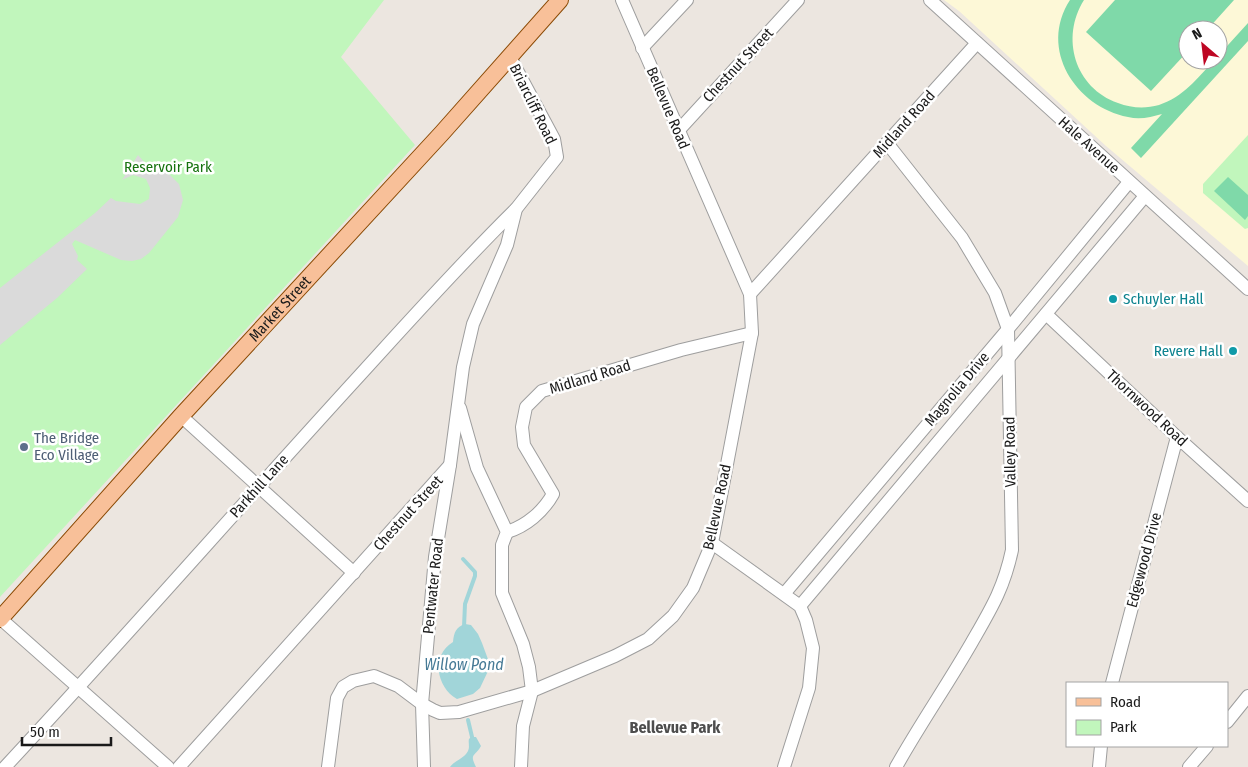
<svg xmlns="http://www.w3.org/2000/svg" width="1248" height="767" viewBox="0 0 1248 767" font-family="'Fira Sans Condensed',sans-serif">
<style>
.education{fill:#fdf8d7;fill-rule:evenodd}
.park{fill:#c1f6bc}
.pitch{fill:#7fd9a9}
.parking{fill:#dadada}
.water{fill:#a1d5d9}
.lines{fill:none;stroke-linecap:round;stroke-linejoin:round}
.stream{stroke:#a1d5d9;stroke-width:4}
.minor-casing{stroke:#9e9e9e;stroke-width:14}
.major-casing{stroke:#8b4a05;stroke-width:18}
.minor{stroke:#fff;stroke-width:12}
.major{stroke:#f8c099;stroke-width:16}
.culture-dot{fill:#0f9aa8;stroke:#fff;stroke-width:2}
.service-dot{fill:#5c6f8a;stroke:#fff;stroke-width:2}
.labels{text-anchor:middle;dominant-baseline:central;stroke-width:5;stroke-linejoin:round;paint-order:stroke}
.street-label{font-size:15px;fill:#1a1a1a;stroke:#fff}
.park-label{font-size:15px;fill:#16720f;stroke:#fff}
.culture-label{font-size:15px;fill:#0d838f;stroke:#fff;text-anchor:start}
.service-label{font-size:15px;fill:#4e5e75;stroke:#fff;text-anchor:start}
.water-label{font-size:16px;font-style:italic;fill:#467a96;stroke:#fff}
.neighbourhood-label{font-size:16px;font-weight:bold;fill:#4d4d4d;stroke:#fff}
</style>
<rect width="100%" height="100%" fill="#ece6e0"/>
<!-- education -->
<path class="education" d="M944,0H1248V266L1106,146L959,11ZM1188,30H1218V60H1188Z"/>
<!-- park -->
<g class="park">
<path d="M0,0H384L341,57L415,145L0,597Z"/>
<path d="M1248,135V228L1245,229L1203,193V184Z"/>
</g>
<!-- pitch -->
<g class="pitch">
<path d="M1070,0H1084C1060,38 1075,88 1118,103C1131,108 1145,109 1159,105C1183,97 1198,78 1214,60H1218V56L1248,23V41L1141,158L1131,148L1162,114C1151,117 1140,120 1128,117C1076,107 1038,49 1070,0Z"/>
<path d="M1115,0H1234L1207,30H1188V51L1151,91L1086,32Z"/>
<path d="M1228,177L1248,195V216L1245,220L1214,191Z"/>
</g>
<!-- parking -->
<path class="parking" d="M138,155L145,163L170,175L179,184L183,200L178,217L149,253L141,259L132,261L121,260L75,240L72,244L78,256L77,260L87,269L57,298L0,345V288L95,213L111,198L116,201L140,204L149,199L150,188L146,179L133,175L122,180Z"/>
<!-- water -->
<g class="water">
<path d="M465,624L471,625L478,634L482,643L489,662V669L480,688L473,694L457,699C436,687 431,655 453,642C454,632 456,627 465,624Z"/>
<path d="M471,737H476L481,746C475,757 469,753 476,767H450C455,760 464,759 468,751C470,747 468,742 469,739Z"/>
</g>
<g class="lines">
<!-- stream -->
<g class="stream">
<path d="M463,559L475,572V576L465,604L464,627"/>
<path d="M468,720L473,741"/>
</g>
<!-- minor casing -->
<g class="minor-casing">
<g id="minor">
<path d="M930,0L1248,289"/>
<path d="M642,48L687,0"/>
<path d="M678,131L798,0"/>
<path d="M887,143L962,238L995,293L1008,329L1012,550C1004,588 991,609 972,642C948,684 920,724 896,767"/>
<path d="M750,294L977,43"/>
<path d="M1046,314L1177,437L1248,501"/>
<path d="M460,408L477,468L507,532L502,545V593L523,644L529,667L532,691L523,726L521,767"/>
<path d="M181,416L354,573"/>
<path d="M507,532C526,526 543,512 553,494L524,445L522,427L526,407L542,391L681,350L752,333"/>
<path d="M712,543L800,606L806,620L813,648L809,688L784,767"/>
<path d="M784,594L1008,329L1129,182"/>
<path d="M800,606L1145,196"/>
<path d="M1,619L168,767"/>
<path d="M1112,683L1177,437"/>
<path d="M1227,722L1248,696"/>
<path d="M5,767C125,638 241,505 360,375C411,319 462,262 516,209"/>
<path d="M179,767L450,465"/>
<path d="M328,767L337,698L343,687L353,681L374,676L398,686L422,704L433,710L440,713L459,712L532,691L615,656L648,639L673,616L693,588L712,543L752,333L750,294L622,0"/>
<path d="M424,767L422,704L435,557L450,465L463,367L473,324L507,245L516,209L557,157L554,139L510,57"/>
<path d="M1099,767L1101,746"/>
<path d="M1189,767L1207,746"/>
</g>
</g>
<!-- major casing -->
<g class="major-casing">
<g id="major">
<path id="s1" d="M0,619L181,416L442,133L560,0"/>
</g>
</g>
<!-- minor -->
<use href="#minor" class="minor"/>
<!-- major -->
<use href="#major" class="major"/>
</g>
<!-- markers -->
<g class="culture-dot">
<circle cx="1113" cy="299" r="5"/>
<circle cx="1233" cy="351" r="5"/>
</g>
<circle class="service-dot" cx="24" cy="447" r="5"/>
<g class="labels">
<!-- street labels -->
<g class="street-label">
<text transform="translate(738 65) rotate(-47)">Chestnut Street</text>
<text transform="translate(533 104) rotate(64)">Briarcliff Road</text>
<text transform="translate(668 108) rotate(67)">Bellevue Road</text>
<text transform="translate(904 124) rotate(-48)">Midland Road</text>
<text transform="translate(1089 145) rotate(42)">Hale Avenue</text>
<text stroke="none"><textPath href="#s1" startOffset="418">Market Street</textPath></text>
<text transform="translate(590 377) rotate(-17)">Midland Road</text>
<text transform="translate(957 389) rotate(-50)">Magnolia Drive</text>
<text transform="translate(1147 408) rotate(43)">Thornwood Road</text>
<text transform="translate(1010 452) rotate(-91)">Valley Road</text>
<text transform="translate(259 486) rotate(-48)">Parkhill Lane</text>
<text transform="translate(717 507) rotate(-78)">Bellevue Road</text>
<text transform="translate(408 513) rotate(-48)">Chestnut Street</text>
<text transform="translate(1144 560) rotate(-75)">Edgewood Drive</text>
<text transform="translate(433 586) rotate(-84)">Pentwater Road</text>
</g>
<!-- park labels -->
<g class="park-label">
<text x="168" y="167">Reservoir Park</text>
</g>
<!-- culture labels -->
<g class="culture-label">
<text x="1123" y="299">Schuyler Hall</text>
<text x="1223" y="351" text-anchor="end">Revere Hall</text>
</g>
<!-- service labels -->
<g class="service-label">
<text x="34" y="438">The Bridge<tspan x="34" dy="17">Eco Village</tspan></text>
</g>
<!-- water labels -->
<g class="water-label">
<text x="464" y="664">Willow Pond</text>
</g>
<!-- neighbourhood labels -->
<g class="neighbourhood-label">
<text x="675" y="727">Bellevue Park</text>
</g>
</g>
<!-- legend -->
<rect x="1066" y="682" width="162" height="65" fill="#ffffff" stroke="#a3a3a3"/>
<rect x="1076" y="698" width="25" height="8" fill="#f8c099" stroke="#a3a3a3"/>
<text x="1110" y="707" font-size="15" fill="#1a1a1a">Road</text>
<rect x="1076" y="720" width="25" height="15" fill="#c1f6bc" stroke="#a3a3a3"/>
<text x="1110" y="732" font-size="15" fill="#1a1a1a">Park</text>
<!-- north arrow -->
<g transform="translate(1203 45) rotate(332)"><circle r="24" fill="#ffffff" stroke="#a3a3a3"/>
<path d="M0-4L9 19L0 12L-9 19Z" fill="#be0724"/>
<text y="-8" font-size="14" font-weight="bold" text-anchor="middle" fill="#1a1a1a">N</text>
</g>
<!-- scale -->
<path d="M22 737v8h89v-8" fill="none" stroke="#1a1a1a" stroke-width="2.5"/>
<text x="30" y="737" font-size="15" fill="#1a1a1a" stroke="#ffffff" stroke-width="4" paint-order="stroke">50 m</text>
</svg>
